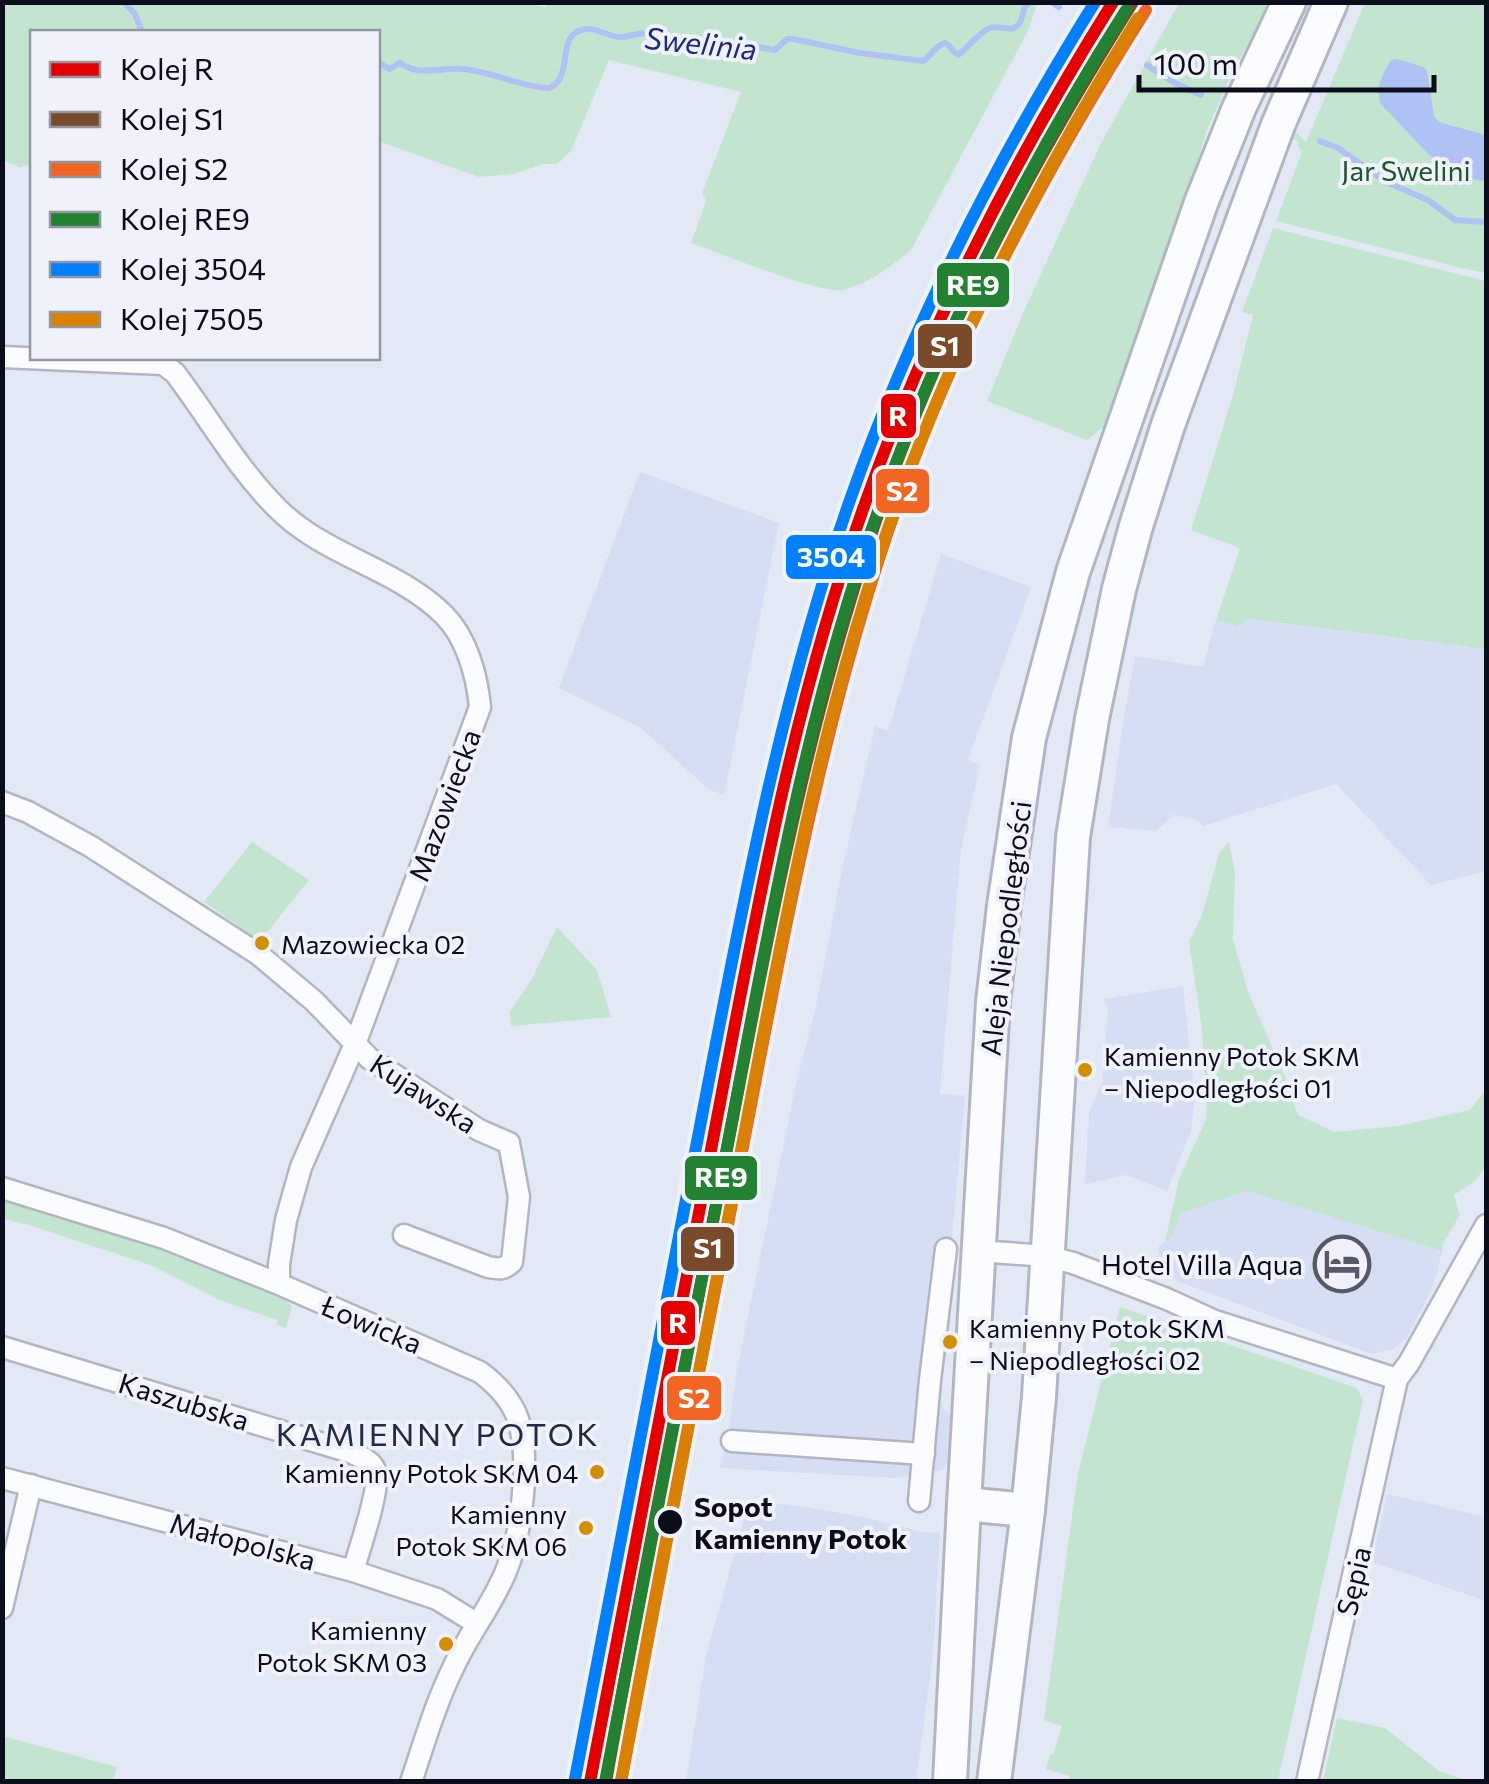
<svg xmlns="http://www.w3.org/2000/svg" width="1489" height="1784" viewBox="0 0 1489 1784" font-family="Commissioner,sans-serif">
<style>
.built{fill:#d6def3}
.green{fill:#c3e5d0}
.water{fill:#b0c2f4}
.lines{fill:none;stroke-linecap:round;stroke-linejoin:round}
.stream{stroke:#b0c2f4;stroke-width:6}
.street-casing{stroke:#b2b6c3;stroke-width:25}
.primary-casing{stroke:#b2b6c3;stroke-width:38}
.street{stroke:#fbfcfe;stroke-width:20}
.primary{stroke:#fbfcfe;stroke-width:32}
.rail-1-casing{stroke:#eff2fa;stroke-width:20}
.rail-2-casing{stroke:#eff2fa;stroke-width:20}
.rail-3-casing{stroke:#eff2fa;stroke-width:20}
.rail-4-casing{stroke:#eff2fa;stroke-width:20}
.rail-5-casing{stroke:#eff2fa;stroke-width:20}
.rail-6-casing{stroke:#eff2fa;stroke-width:20}
.rail-1{stroke:#e50000;stroke-width:12}
.rail-2{stroke:#7a4b2a;stroke-width:12}
.rail-3{stroke:#f26522;stroke-width:12}
.rail-4{stroke:#238132;stroke-width:12}
.rail-5{stroke:#0080ff;stroke-width:12}
.rail-6{stroke:#da8104;stroke-width:12}
.bus-dot{fill:#d38f04;stroke:#eff2fa;stroke-width:4}
.stop-dot{fill:#0a0e1b;stroke:#eff2fa;stroke-width:4}
.labels{text-anchor:middle;dominant-baseline:central;stroke-width:8;stroke-linejoin:round;paint-order:stroke}
.bus-label{font-size:26px;fill:#0a0e1b;stroke:#eff2fa;text-anchor:start}
.park-label{font-size:28px;fill:#1c562b;stroke:#eff2fa}
.street-label{font-size:28px;fill:#0a0e1b;stroke:#eff2fa}
.poi-label{font-size:28px;fill:#0a0e1b;stroke:#eff2fa;text-anchor:end}
.stop-label{font-size:28px;font-weight:bold;fill:#0a0e1b;stroke:#eff2fa;text-anchor:start}
.water-label{font-size:30px;font-style:italic;fill:#1b2985;stroke:#eff2fa}
.quarter-label{font-size:32px;letter-spacing:2.5px;fill:#212a47;stroke:#eff2fa}
.line-badge{stroke:#eff2fa;stroke-width:4}
.badge-label{font-size:28px;text-anchor:middle;font-weight:bold;fill:#fff}
</style>
<rect width="100%" height="100%" fill="#e3e8f5"/>
<!-- built -->
<g class="built">
<path d="M640,472L779,523L724,795L708,789L641,728L559,688Z"/>
<path d="M941,554L1031,587L968,760L980,765L961,849L940,1094L965,1096L937,1399L950,1416L948,1462L942,1470L894,1478L720,1468L728,1435L737,1369L796,1084L816,1006L843,865L875,726L888,731Z"/>
<path d="M1247,619L1486,649V871L1431,885L1336,784L1203,826L1196,820L1174,815L1156,831L1108,827L1124,717L1135,656L1203,667L1216,620L1236,626Z"/>
<path d="M1183,986L1195,1099L1191,1131L1167,1191L1126,1175L1085,1184L1089,1112L1102,1083L1108,1008L1104,999Z"/>
<path d="M1247,1191L1442,1251L1437,1274L1428,1297L1406,1339L1393,1349L1372,1354L1177,1281L1160,1262L1158,1247L1173,1235L1180,1214Z"/>
<path d="M1387,1494L1486,1517V1601L1372,1562Z"/>
<path d="M749,1501L806,1507L868,1518L921,1532L940,1533L933,1655L916,1781H686L706,1656Z"/>
</g>
<!-- green -->
<g class="green">
<path d="M520,2L545,7L548,2L1037,3L1028,31L911,250C892,266 867,285 842,290C821,295 718,252 691,243L706,201L702,193L741,92L609,60L571,151L557,164H544L513,174L479,177L378,141V32H32V164L19,167L3,160V3Z"/>
<path d="M1179,3H1272L1235,67L1207,130L1159,288L1111,421L1087,440L987,401L1024,311L1100,145Z"/>
<path d="M1365,3H1486V273L1465,269L1276,221L1302,152L1297,144L1298,142L1264,116L1265,112C1280,120 1295,130 1306,142Z"/>
<path d="M1273,228L1486,281V649L1248,619L1237,626L1216,620L1240,548L1191,530L1233,395L1253,315L1242,312Z"/>
<path d="M252,842L309,880L260,941L204,902Z"/>
<path d="M1229,842L1235,873L1233,939L1248,992L1282,1069L1298,1115L1335,1132L1398,1126L1470,1110L1486,1089V1165L1476,1180L1454,1195L1460,1215L1443,1243L1442,1251L1247,1191L1180,1214L1173,1235L1165,1242L1179,1179L1207,1117L1202,1029L1189,942L1202,915L1219,853Z"/>
<path d="M557,927L597,970L611,1017L511,1026L510,1012L532,979Z"/>
<path d="M3,1198L166,1249L285,1300L292,1306L286,1328L277,1325V1320L220,1300L153,1266L32,1226L3,1219Z"/>
<path d="M1120,1307L1357,1388L1363,1400L1278,1781H1069V1776L1046,1769L1050,1754L1053,1755L1062,1726L1044,1720L1078,1473Z"/>
<path d="M1337,1718L1385,1728L1439,1771L1468,1781H1323Z"/>
<path d="M3,1736L117,1767L113,1781H3Z"/>
</g>
<!-- water -->
<path class="water" d="M1397,59L1424,67L1427,71L1434,116L1439,122L1486,135V181L1469,179L1467,186L1460,184L1450,171L1428,154L1380,103L1378,89L1383,74L1391,60Z"/>
<g class="lines">
<!-- stream -->
<g class="stream">
<path d="M124,2L135,14L142,32"/>
<path d="M1051,2L1059,7"/>
<path d="M378,62L389,69L400,63C420,77 440,67 462,69C492,71 520,87 549,88C574,79 556,37 581,30C595,26 606,36 619,37C629,38 640,30 650,35C654,38 658,42 662,45L677,40L733,50L752,46L775,50L787,39H793L860,53L923,61C931,56 936,45 945,43C952,46 952,52 958,55C968,48 978,33 990,28C1001,24 1013,35 1020,22C1023,17 1023,11 1025,6L1032,2"/>
<path d="M1147,65L1173,82L1201,95"/>
<path d="M1320,141L1338,148L1386,182L1428,200L1455,220L1486,222"/>
</g>
<!-- street casing -->
<g class="street-casing">
<g id="street">
<path d="M2,357L163,364L175,373C209,418 237,468 277,508C324,556 397,568 444,615C467,638 477,676 480,707L355,1044L301,1167L286,1220L279,1264V1284"/>
<path d="M2,802L28,812L90,846L258,954L314,1001L370,1059L479,1130L509,1143L519,1197L512,1262C504,1270 499,1269 488,1267L404,1235"/>
<path d="M2,1188L164,1238L279,1284L480,1372C496,1384 511,1399 518,1419C531,1459 522,1533 506,1571C493,1604 469,1633 454,1666C436,1702 424,1743 411,1782"/>
<path d="M978,1251L1047,1256L1073,1263L1167,1299L1215,1321L1397,1379"/>
<path d="M2,1347L350,1452C359,1456 371,1460 375,1470C382,1485 358,1553 353,1571"/>
<path d="M732,1441L924,1454"/>
<path d="M2,1478L353,1571L437,1599L476,1623"/>
<path d="M919,1501L930,1380L946,1249"/>
<path d="M2,1608L31,1485"/>
<path d="M1307,1782L1397,1379L1409,1363L1486,1225"/>
</g>
</g>
<!-- primary casing -->
<g class="primary-casing">
<g id="primary">
<path d="M964,1504L1028,1510"/>
<path d="M950,1782L964,1504L993,1002L1004,906L1029,738L1073,572L1201,203L1239,108L1289,2"/>
<path d="M994,1782L1028,1510L1039,1397L1073,837L1092,719L1119,589L1136,526L1168,425L1278,125L1331,2"/>
</g>
</g>
<!-- street -->
<use href="#street" class="street"/>
<!-- primary -->
<use href="#primary" class="primary"/>
<!-- rail-1 casing -->
<g class="rail-1-casing">
<path id="rail-1" d="M590,1782C633,1557 676,1333 719,1108C758,903 795,695 867,498C930,323 1014,160 1113,2"/>
</g>
<!-- rail-2 casing -->
<g class="rail-2-casing">
<path id="rail-2" d="M606,1782C643,1572 686,1363 726,1154C771,920 813,685 897,462C958,300 1041,149 1133,2"/>
</g>
<!-- rail-3 casing -->
<g class="rail-3-casing">
<path id="rail-3" d="M621,1782C658,1573 701,1365 741,1157C786,924 827,690 911,467C972,306 1054,155 1146,10"/>
</g>
<!-- rail-4 casing -->
<g class="rail-4-casing">
<path id="rail-4" d="M605,1782C648,1558 691,1335 734,1111C773,906 809,700 881,503C944,329 1027,166 1126,10"/>
</g>
<!-- rail-5 casing -->
<g class="rail-5-casing">
<path id="rail-5" d="M575,1779C618,1558 660,1337 702,1116C742,908 780,698 851,497C913,323 997,159 1095,2"/>
</g>
<!-- rail-6 casing -->
<g class="rail-6-casing">
<path id="rail-6" d="M621,1782C663,1559 706,1337 748,1114C787,910 824,705 895,509C957,336 1041,174 1138,18"/>
</g>
<!-- rail-1 -->
<use href="#rail-1" class="rail-1"/>
<!-- rail-2 -->
<use href="#rail-2" class="rail-2"/>
<!-- rail-3 -->
<use href="#rail-3" class="rail-3"/>
<!-- rail-4 -->
<use href="#rail-4" class="rail-4"/>
<!-- rail-5 -->
<use href="#rail-5" class="rail-5"/>
<!-- rail-6 -->
<use href="#rail-6" class="rail-6"/>
</g>
<!-- icons -->
<defs>
<g id="hotel-ring" transform="scale(2.875)"><circle r="9.5" fill="#eff2fa" stroke="#565a67" stroke-width="1.5"/><path d="M-6-4.5h1.5V1H6V5H4.5V3h-9V5H-6ZM-4 0a1.8 1.8 0 1 1 3.6 0ZM.5 0V-2.5h3Q6-2.5 6 0Z" fill="#565a67"/></g>
</defs>
<g fill-rule="evenodd">
<use href="#hotel-ring" x="1342" y="1264"/>
</g>
<!-- markers -->
<g class="bus-dot">
<circle cx="262" cy="943" r="9"/>
<circle cx="1085" cy="1070" r="9"/>
<circle cx="950" cy="1342" r="9"/>
<circle cx="597" cy="1472" r="9"/>
<circle cx="586" cy="1528" r="9"/>
<circle cx="446" cy="1644" r="9"/>
</g>
<circle class="stop-dot" cx="670" cy="1522" r="14"/>
<g class="labels">
<!-- bus labels -->
<g class="bus-label">
<text x="281" y="943">Mazowiecka 02</text>
<text x="1104" y="1055">Kamienny Potok SKM<tspan x="1104" dy="32">– Niepodległości 01</tspan></text>
<text x="969" y="1327">Kamienny Potok SKM<tspan x="969" dy="32">– Niepodległości 02</tspan></text>
<text x="578" y="1472" text-anchor="end">Kamienny Potok SKM 04</text>
<text x="567" y="1513" text-anchor="end">Kamienny<tspan x="567" dy="32">Potok SKM 06</tspan></text>
<text x="427" y="1629" text-anchor="end">Kamienny<tspan x="427" dy="32">Potok SKM 03</tspan></text>
</g>
<!-- park labels -->
<g class="park-label">
<text x="1406" y="170">Jar Swelini</text>
</g>
<!-- street labels -->
<g class="street-label">
<text transform="translate(444 805) rotate(-70)">Mazowiecka</text>
<text transform="translate(1005 928) rotate(-83)">Aleja Niepodległości</text>
<text transform="translate(424 1093) rotate(33)">Kujawska</text>
<text transform="translate(372 1324) rotate(23)">Łowicka</text>
<text transform="translate(184 1401) rotate(17)">Kaszubska</text>
<text transform="translate(243 1541) rotate(15)">Małopolska</text>
<text transform="translate(1353 1581) rotate(-77)">Sępia</text>
</g>
<!-- poi labels -->
<g class="poi-label">
<text x="1303" y="1264">Hotel Villa Aqua</text>
</g>
<!-- stop labels -->
<g class="stop-label">
<text x="694" y="1506">Sopot<tspan x="694" dy="32">Kamienny Potok</tspan></text>
</g>
<!-- water labels -->
<g class="water-label">
<text transform="translate(701 42) rotate(6)">Swelinia</text>
</g>
<!-- quarter labels -->
<g class="quarter-label">
<text x="438" y="1433">KAMIENNY POTOK</text>
</g>
</g>
<g class="line-badge">
<rect x="935" y="261" width="76" height="48" rx="10" fill="#238132"/>
<rect x="916" y="322" width="58" height="48" rx="10" fill="#7a4b2a"/>
<rect x="879" y="392" width="39" height="48" rx="10" fill="#e50000"/>
<rect x="874" y="467" width="57" height="48" rx="10" fill="#f26522"/>
<rect x="784" y="533" width="94" height="48" rx="10" fill="#0080ff"/>
<rect x="683" y="1154" width="76" height="48" rx="10" fill="#238132"/>
<rect x="679" y="1225" width="57" height="48" rx="10" fill="#7a4b2a"/>
<rect x="659" y="1299" width="38" height="48" rx="10" fill="#e50000"/>
<rect x="665" y="1374" width="58" height="48" rx="10" fill="#f26522"/>
</g>
<g class="badge-label">
<text x="973" y="295">RE9</text>
<text x="945" y="356">S1</text>
<text x="898" y="426">R</text>
<text x="902" y="501">S2</text>
<text x="831" y="567">3504</text>
<text x="721" y="1187">RE9</text>
<text x="708" y="1258">S1</text>
<text x="678" y="1333">R</text>
<text x="694" y="1408">S2</text>
</g>
<!-- border -->
<rect width="1489" height="1784" fill="none" stroke="#0a0e1b" stroke-width="10"/>
<!-- legend -->
<rect x="30" y="30" width="350" height="330" fill="#eff2fa" stroke="#9397a1" stroke-width="2.5"/>
<rect x="50" y="62" width="50" height="15" fill="#e50000" stroke="#9397a1" stroke-width="2.5"/>
<text x="120" y="80" font-size="30" fill="#0a0e1b">Kolej R</text>
<rect x="50" y="112" width="50" height="15" fill="#7a4b2a" stroke="#9397a1" stroke-width="2.5"/>
<text x="120" y="130" font-size="30" fill="#0a0e1b">Kolej S1</text>
<rect x="50" y="162" width="50" height="15" fill="#f26522" stroke="#9397a1" stroke-width="2.5"/>
<text x="120" y="180" font-size="30" fill="#0a0e1b">Kolej S2</text>
<rect x="50" y="212" width="50" height="15" fill="#238132" stroke="#9397a1" stroke-width="2.5"/>
<text x="120" y="230" font-size="30" fill="#0a0e1b">Kolej RE9</text>
<rect x="50" y="262" width="50" height="15" fill="#0080ff" stroke="#9397a1" stroke-width="2.5"/>
<text x="120" y="280" font-size="30" fill="#0a0e1b">Kolej 3504</text>
<rect x="50" y="312" width="50" height="15" fill="#da8104" stroke="#9397a1" stroke-width="2.5"/>
<text x="120" y="330" font-size="30" fill="#0a0e1b">Kolej 7505</text>
<!-- scale -->
<path d="M1139 75v15h295v-15" fill="none" stroke="#0a0e1b" stroke-width="5"/>
<text x="1154" y="75" font-size="30" fill="#0a0e1b" stroke="#eff2fa" stroke-width="8" paint-order="stroke">100 m</text>
</svg>
